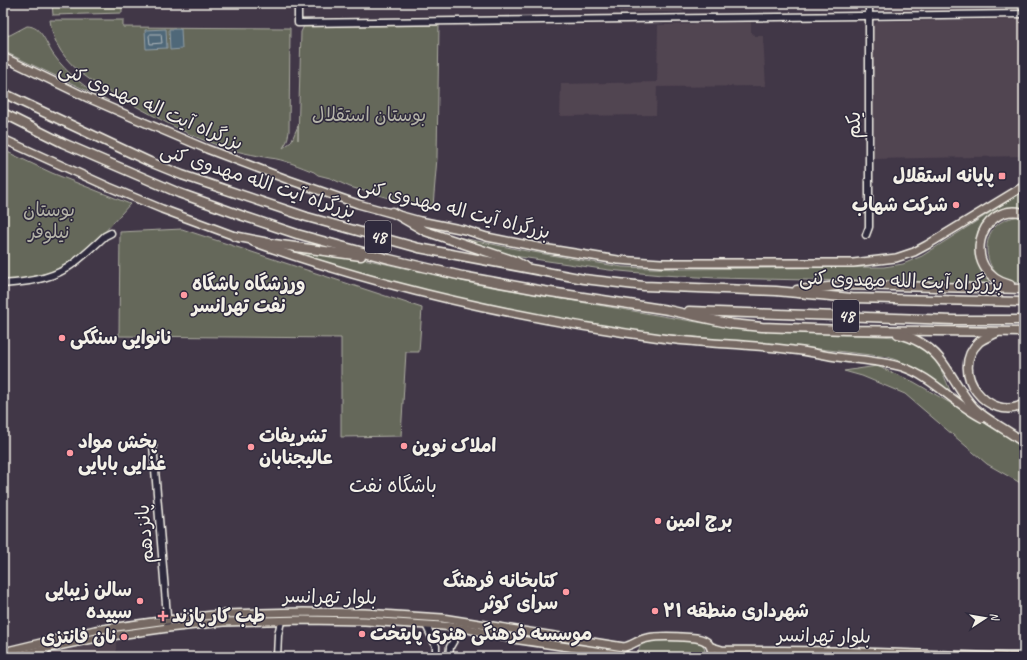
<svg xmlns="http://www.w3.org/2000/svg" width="1027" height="660" viewBox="0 0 1027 660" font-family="Caveat,'Playpen Sans Arabic',sans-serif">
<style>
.built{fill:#514451}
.green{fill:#65685a;stroke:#acaca1}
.water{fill:#4f6779;stroke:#919ea5}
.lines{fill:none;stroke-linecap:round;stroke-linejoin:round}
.shore{stroke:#b2babc;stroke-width:1}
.secondary-casing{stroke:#f4f1e8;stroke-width:9}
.primary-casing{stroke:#f4f1e8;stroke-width:10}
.highway-casing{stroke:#f4f1e8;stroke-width:11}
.secondary{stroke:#2f2a3d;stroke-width:6}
.primary{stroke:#766964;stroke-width:7}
.highway{stroke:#766964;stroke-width:8}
.poi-dot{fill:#ff9aa2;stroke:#2f2a3d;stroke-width:1.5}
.labels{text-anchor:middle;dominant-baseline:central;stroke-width:3;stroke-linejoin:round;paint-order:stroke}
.shield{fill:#2f2a3d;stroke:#b9b5b5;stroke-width:1}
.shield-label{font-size:18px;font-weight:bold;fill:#f4f1e8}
.street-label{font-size:19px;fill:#f4f1e8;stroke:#2f2a3d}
.park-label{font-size:19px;fill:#b4b3a8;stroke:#2f2a3d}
.poi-label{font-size:19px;font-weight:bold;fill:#f4f1e8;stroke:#2f2a3d;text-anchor:start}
.neighbourhood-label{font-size:20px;fill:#f4f1e8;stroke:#2f2a3d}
</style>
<rect width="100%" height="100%" fill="#413747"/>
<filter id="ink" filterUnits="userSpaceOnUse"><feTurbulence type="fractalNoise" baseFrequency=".025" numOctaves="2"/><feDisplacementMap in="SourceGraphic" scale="8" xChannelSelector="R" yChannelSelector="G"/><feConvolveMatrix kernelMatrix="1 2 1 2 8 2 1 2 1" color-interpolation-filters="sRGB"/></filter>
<g filter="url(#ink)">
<!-- built -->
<g class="built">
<path d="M619,3H689V5L682,12H619Z"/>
<path d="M876,3H1024V10L880,12L876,9Z"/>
<path d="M1024,19V156L874,159L873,26L878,21Z"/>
<path d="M751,22V32L755,36H763L766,86L657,87L656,115L560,116L561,84L657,82L658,25Z"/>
<path d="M116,639V657H44V655Z"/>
</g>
<!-- green -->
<g class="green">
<path d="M52,3H122V13L53,15Z"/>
<path d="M50,20H123V27L290,28L289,132L287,141L283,148L291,142L298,126V140L301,32L304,26L439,25L437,158L433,206L412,203L385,197L350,187L330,178L318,175L314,172C301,167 283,159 270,158C254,155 236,152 220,146C192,137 167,123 141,109C103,88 55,68 50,20Z"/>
<path d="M27,26C42,26 46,44 53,54C68,75 87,89 109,101L3,51V36L10,35Z"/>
<path d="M3,150L52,173L130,204L94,244L73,260L52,272L23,279L3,280Z"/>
<path d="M1024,191V210L1001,212L977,237L990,278L987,284L716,278L662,275L609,270L507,255L443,234L521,250L622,267L678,269L884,267L903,264L922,256Z"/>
<path d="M1019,216L1024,217V283C1016,283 1007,282 1000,277C985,265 982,239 996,226C1002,220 1010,218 1019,216Z"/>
<path d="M182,229L422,308L419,352H406L401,436L341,437V338L119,336L120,232Z"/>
<path d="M274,246L355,257L475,284L703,323L743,329L897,337C932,348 939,362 951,393L935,380L912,366L888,357L820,349L643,332L565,320L437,293L352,270Z"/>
<path d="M877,366L914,382L1017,442L1024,451V485L987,464L905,394L862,376L844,371Z"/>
<path d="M650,640L693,641L701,643L704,647L706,657H639C637,648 641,642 650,640Z"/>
<path d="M718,652L735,653L926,657H718L716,655Z"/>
</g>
<!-- water -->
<g class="water">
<path d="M166,29L167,48L146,49L145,30Z"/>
<path d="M169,29H181L182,49L170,50Z"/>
</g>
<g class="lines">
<!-- shore -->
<path class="shore" d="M151,34H161L162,43L150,44L149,36Z"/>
<!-- secondary casing -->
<g class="secondary-casing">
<g id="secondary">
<path d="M298,3V23L1024,14"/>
<path d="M866,235L869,227V3"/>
<path d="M3,284C24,282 48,280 67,268C81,259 93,247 105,236L111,233"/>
<path d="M153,445L168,628"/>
<path d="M426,625L436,646V657"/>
<path d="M41,657L48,648"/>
<path d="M277,657L278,635L281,621"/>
<path d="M449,657L450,647L461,628"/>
</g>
</g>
<!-- primary casing -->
<g class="primary-casing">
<g id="primary">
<path d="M3,57L88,98L134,118L207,149L289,180L358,204L420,221L465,230L487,237L543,248L618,260L661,263H853L896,258L914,252L927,245L1024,186"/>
<path d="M3,139L109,187L162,209L240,238"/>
<path d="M253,242C387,290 527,320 668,339C709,344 751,344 793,350C806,351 818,354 830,356C854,360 878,360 902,367C931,376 954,404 982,418"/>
<path d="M712,647L722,650L833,651L1007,657"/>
<path d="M3,652L95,630L167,620L223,614L303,612L365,613L442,618L624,647C633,645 639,639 648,638C663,635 681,637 696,638C708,640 712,645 712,657"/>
<path d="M14,657L48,648L97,638L168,628L224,622L304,620L365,621L442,626L464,628L513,639L623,655L630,657"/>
<path d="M1008,657H1022"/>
</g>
</g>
<!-- highway casing -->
<g class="highway-casing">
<g id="highway">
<path d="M3,93L150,162L182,175L307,217L419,248L584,279L644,286L776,291L852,298L1024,302"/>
<path d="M3,113L63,143L179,193L243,216L297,234L389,259L462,276L544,291L668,310L732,324L762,327L845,330L1024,332"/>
<path d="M392,212L425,231L515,261L524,266"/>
<path d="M234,236L274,244L361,256"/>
<path d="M1010,285C959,272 978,201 1024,213"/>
<path d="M797,290L849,285L1024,289"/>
<path d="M689,311L954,320H1024"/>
<path d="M996,333C990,336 984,338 979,342C947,372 990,424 1024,404"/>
<path d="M898,334C913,337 929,346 939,358C952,374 960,393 974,408C987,421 1010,431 1024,443"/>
</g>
</g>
<!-- secondary -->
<use href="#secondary" class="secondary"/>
<!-- primary -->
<use href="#primary" class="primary"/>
<!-- highway -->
<use href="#highway" class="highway"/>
</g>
</g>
<!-- markers -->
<g class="poi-dot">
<rect x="998" y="172" width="8" height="8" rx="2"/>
<circle cx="956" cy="205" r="4"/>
<circle cx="184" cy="295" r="4"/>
<circle cx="62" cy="338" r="4"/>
<circle cx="404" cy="446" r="4"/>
<circle cx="251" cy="447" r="4"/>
<circle cx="70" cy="453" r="4"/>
<circle cx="658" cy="521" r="4"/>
<circle cx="566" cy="592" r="4"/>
<circle cx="140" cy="601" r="4"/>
<circle cx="655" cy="611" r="4"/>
<path d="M161 610h4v4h4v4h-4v4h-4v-4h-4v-4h4z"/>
<circle cx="362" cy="634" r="4"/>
<circle cx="124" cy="637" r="4"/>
</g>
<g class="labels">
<!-- shield labels -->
<g class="shield">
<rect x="365" y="221" width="26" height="32" rx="3"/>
<rect x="833" y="300" width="26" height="32" rx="3"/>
</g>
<g class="shield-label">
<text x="378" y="237">48</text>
<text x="846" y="316">48</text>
</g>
<!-- street labels -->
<g class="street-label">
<text transform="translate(151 106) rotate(23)">بزرگراه آیت اله مهدوی کنی</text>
<text transform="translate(854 125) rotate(-90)">یکم</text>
<text transform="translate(258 181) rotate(18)">بزرگراه آیت الله مهدوی کنی</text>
<text transform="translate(454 209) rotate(14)">بزرگراه آیت اله مهدوی کنی</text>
<text transform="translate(901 281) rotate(2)">بزرگراه آیت الله مهدوی کنی</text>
<text transform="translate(145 534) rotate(-95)">پانزدهم</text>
<text transform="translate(330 597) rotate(1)">بلوار تهرانسر</text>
<text transform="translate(824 636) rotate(1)">بلوار تهرانسر</text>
</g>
<!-- park labels -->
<g class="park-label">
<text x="369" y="115">بوستان استقلال</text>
<text x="49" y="210">بوستان<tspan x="49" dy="22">نیلوفر</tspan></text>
</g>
<!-- poi labels -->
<g class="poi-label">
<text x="994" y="176" text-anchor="end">پایانه استقلال</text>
<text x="948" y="205" text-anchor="end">شرکت شهاب</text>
<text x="192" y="284">ورزشگاه باشگاه<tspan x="192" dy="22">نفت تهرانسر</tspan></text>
<text x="70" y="338">نانوایی سنگکی</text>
<text x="259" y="436">تشریفات<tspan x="259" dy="22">عالیجنابان</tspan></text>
<text x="78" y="442">پخش مواد<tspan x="78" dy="22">غذایی بابایی</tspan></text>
<text x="412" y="446">املاک نوین</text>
<text x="666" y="521">برج امین</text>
<text x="558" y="581" text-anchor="end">کتابخانه فرهنگ<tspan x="558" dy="22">سرای کوثر</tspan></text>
<text x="132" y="590" text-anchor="end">سالن زیبایی<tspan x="132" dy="22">سپیده</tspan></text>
<text x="663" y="611">شهرداری منطقه ۲۱</text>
<text x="172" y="616">طب کار پازند</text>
<text x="370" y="634">موسسه فرهنگی هنری پایتخت</text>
<text x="116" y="637" text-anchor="end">نان فانتزی</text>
</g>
<!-- neighbourhood labels -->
<g class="neighbourhood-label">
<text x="393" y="485">باشگاه نفت</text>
</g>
</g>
<!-- margin -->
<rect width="1027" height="660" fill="none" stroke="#2f2a3d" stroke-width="16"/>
<rect x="8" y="8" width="1011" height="644" fill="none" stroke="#f4f1e8" stroke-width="1.5" filter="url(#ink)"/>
<!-- north arrow -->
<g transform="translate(985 618) rotate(78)" stroke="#2f2a3d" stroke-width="3" paint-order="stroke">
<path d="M0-3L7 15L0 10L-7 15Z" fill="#f4f1e8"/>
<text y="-6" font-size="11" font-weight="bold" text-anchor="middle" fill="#f4f1e8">N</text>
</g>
</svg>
